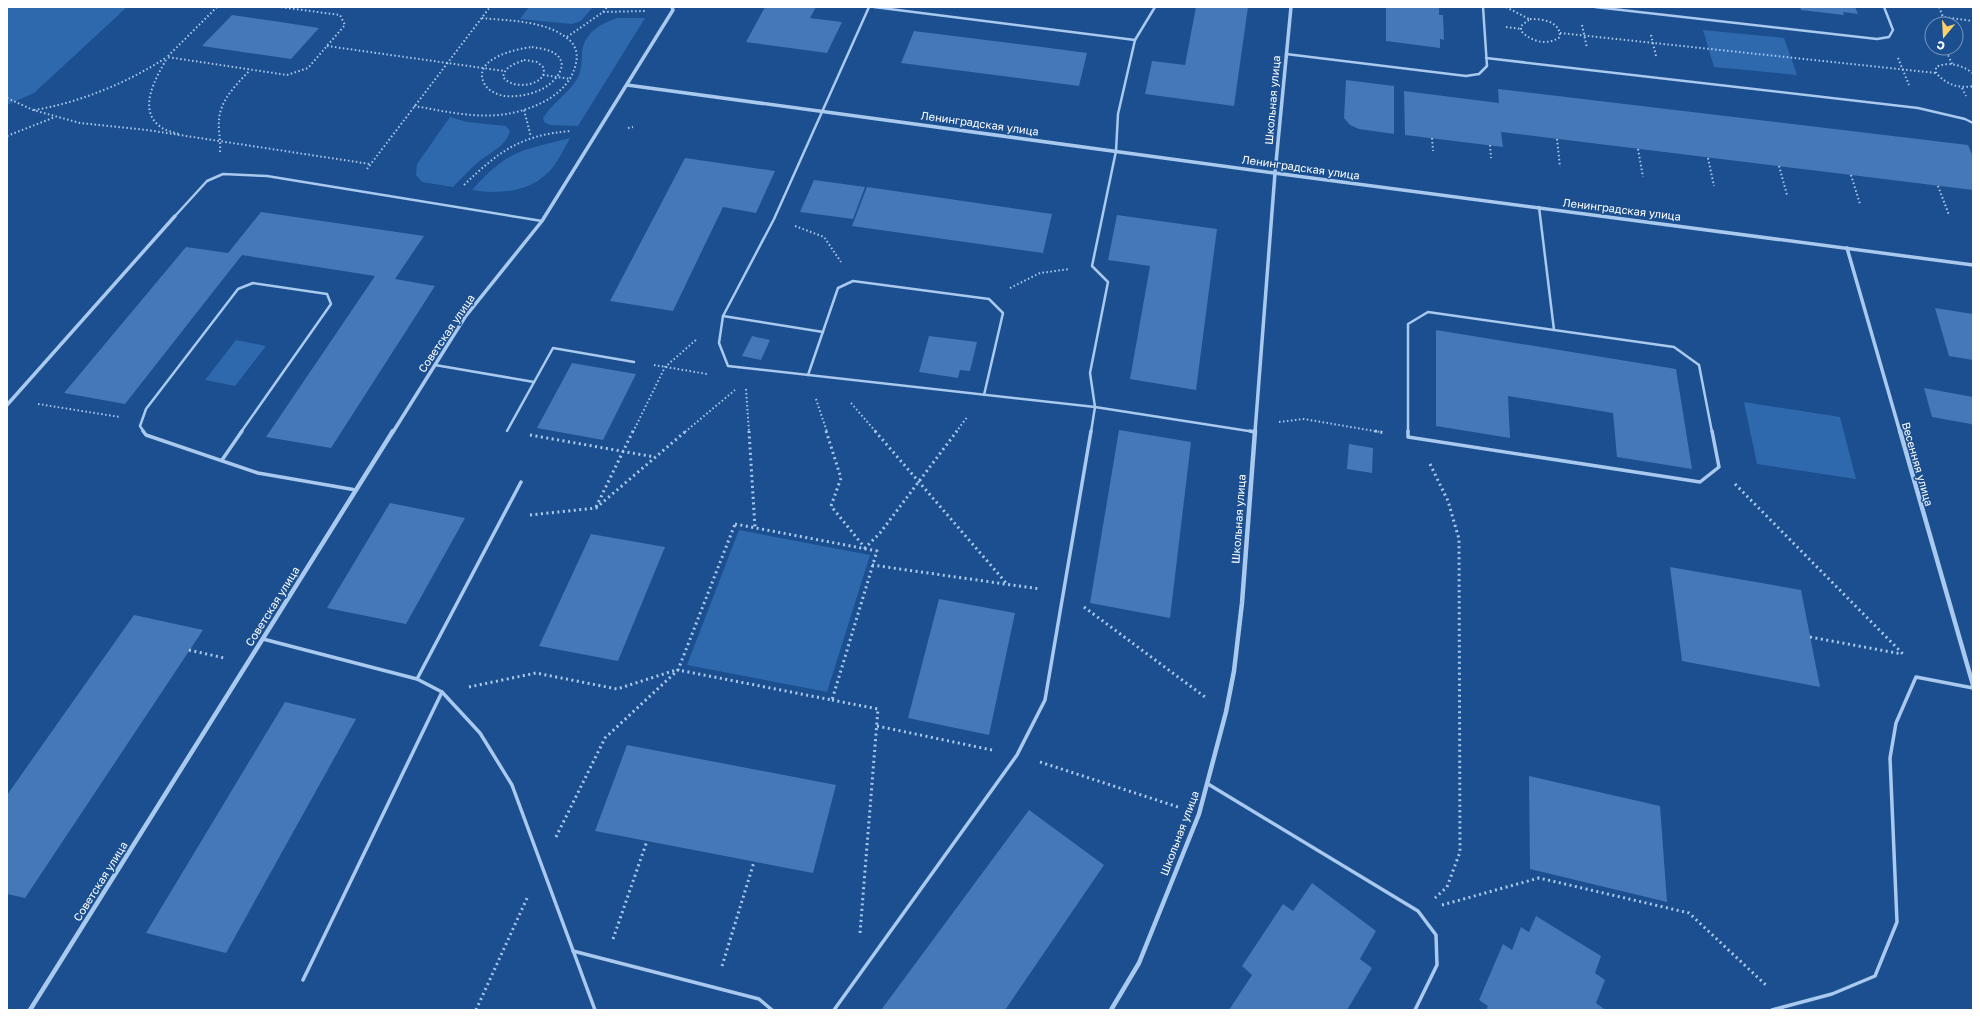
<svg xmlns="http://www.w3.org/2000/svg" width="1980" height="1017" viewBox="0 0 1980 1017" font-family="'Golos Text',sans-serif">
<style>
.green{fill:#2e69ad}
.building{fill:#4478b7}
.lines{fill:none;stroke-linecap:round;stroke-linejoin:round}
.path-far1{stroke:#a9c9ee;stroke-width:2;stroke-dasharray:1.5 2.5;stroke-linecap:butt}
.path{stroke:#a9c9ee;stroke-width:3;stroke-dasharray:2 3.5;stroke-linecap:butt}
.service-far1{stroke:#a9c9ee;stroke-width:2.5}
.service{stroke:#a9c9ee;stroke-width:3.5}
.minor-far1{stroke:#a9c9ee;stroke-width:3.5}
.minor{stroke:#a9c9ee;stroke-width:4.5}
.labels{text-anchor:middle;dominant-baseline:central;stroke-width:3;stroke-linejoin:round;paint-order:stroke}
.street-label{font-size:11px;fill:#fff;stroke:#1b4f8f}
</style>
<rect width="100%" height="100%" fill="#1b4f8f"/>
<!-- green -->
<g class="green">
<path d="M7,7H127L34,93L7,105Z"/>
<path d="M529,7H593L581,21L572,24L520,19Z"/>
<path d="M618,18H645L578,126L550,125L544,122L543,118C552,103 568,94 577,79C582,71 581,63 582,55C582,34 601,23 618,18Z"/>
<path d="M1703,30L1784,38L1797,75L1714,67Z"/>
<path d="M450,117L467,122L506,126L510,131C505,148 488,153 476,164C468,171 461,179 453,187L422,182L416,175L417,164Z"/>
<path d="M570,138C563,151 555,168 543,177C523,193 496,194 472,190C482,179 493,167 506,159C525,147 549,144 570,138Z"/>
<path d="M236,340L266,346L235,386L205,380Z"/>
<path d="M1744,402L1840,417L1856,479L1757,464Z"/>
<path d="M739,530L870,555L827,692L687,665Z"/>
</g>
<!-- building -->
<g class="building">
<path d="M765,7H816L810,18L842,22L827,53L746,42Z"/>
<path d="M1196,7H1248L1234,106L1145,94L1152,61L1185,65Z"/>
<path d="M1386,7H1439V15H1443L1444,40L1440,39V48L1386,41Z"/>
<path d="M1800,7H1855L1858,14L1843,12L1844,15L1801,10Z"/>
<path d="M232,15L274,21L319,28L291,59L202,46Z"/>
<path d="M914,31L1042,47L1087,53L1079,86L901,63Z"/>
<path d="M1346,80L1394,86V134L1359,129L1350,125L1344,118Z"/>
<path d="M1498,89L1968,145L1973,157V190L1501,132L1503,147L1405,135L1404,91L1499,103Z"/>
<path d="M685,158L775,171L756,213L723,207L673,311L610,301Z"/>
<path d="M814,180L865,187L853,219L800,212Z"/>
<path d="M867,187L1052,214L1043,253L852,226Z"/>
<path d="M261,212L424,236L395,279L435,286L331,448L266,437L375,276L242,255L125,404L64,393L186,247L228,253Z"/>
<path d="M1117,215L1217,229L1196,390L1130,379L1150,266L1108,260Z"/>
<path d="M1935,308L1973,314V360L1949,356Z"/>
<path d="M1436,330L1676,369L1692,469L1617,457L1613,413L1508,396L1510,438L1436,426Z"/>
<path d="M752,336L770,340L761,360L742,356Z"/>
<path d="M929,336L977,342L970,371L960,370L958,378L919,372Z"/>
<path d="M572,363L636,374L603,440L537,428Z"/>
<path d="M1924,388L1973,397V428L1971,424L1932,417Z"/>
<path d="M1119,430L1191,442L1170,618L1090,603Z"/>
<path d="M1349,444L1373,448L1372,473L1347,469Z"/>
<path d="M390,503L465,518L406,624L327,608Z"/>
<path d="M591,534L665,547L618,661L539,646Z"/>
<path d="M1670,567L1801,590L1820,687L1682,661Z"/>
<path d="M939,599L1015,613L989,735L908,718Z"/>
<path d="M134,615L203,630L25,898L7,894V795Z"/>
<path d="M285,702L356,719L226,953L146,933Z"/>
<path d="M627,745L836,785L813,873L595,831Z"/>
<path d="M1529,776L1660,806L1667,902L1530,869Z"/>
<path d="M1029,810L1104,865L1005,1010H881Z"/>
<path d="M1312,883L1376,931L1360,959L1372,968L1347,1010H1229L1252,975L1242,966L1283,904L1293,911Z"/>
<path d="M1536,916L1601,956L1595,973L1605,980L1596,1003L1604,1009V1010H1486L1488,1006L1479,1000L1503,944L1512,950L1521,927L1529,932Z"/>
</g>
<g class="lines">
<!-- path-far1 -->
<g class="path-far1">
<path d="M217,7L167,57L287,75L308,68L345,25L340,15L280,7"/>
<path d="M1506,7L1529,19"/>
<path d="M1939,7L1943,17"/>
<path d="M603,12L607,7"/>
<path d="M1530,19C1543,19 1560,21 1560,37C1547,46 1532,42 1521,31V26Z"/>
<path d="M1935,24L1933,21L1943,17L1973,21"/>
<path d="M1582,25L1587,48"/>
<path d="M1506,27L1521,29"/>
<path d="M1560,33L1936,73"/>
<path d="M1651,35L1656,56"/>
<path d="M567,37L603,12L645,11"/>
<path d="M327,46L504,71"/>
<path d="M532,47C538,48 545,49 550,51C574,61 556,83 540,90C529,95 516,97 504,96C496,94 488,91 484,83C472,59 515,49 532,47Z"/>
<path d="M1945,48L1952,64"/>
<path d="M1898,58L1909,85"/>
<path d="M166,60C155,79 137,111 161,127C166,131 173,132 179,134"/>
<path d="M524,60L537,62L543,67C550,84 514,92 503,77C505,66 515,64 524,60Z"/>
<path d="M1973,73C1961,65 1949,61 1936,67V73C1946,84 1958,89 1973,86"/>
<path d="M543,75L571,79"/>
<path d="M1962,88L1966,96"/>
<path d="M7,98L33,110L80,123L147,130L370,164"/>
<path d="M414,106C444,111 476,119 507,114C535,109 570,94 576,63C578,54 576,45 568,39C545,20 509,21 481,18"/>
<path d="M34,110C79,103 129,82 167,57"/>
<path d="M524,110L531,137"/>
<path d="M628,128L633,127"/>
<path d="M7,136L55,117"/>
<path d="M1432,138L1433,151"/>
<path d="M1557,139L1560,167"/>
<path d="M1490,145L1491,158"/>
<path d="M1638,149L1643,177"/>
<path d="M220,152C221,141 218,131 219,120C220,100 237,84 250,70"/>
<path d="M1708,158L1714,186"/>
<path d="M1779,166L1787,195"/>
<path d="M367,169L490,7"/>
<path d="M1851,175L1860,204"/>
<path d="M464,185C499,151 521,135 571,131"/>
<path d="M1938,186L1949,215"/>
<path d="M795,226L824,237L841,262"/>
<path d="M1010,288L1040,273L1070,269"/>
<path d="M654,365L707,374"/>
<path d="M746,389L749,432"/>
<path d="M816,399L827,432"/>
<path d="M851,403L876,432"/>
<path d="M38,404L120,417"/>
<path d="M1279,422L1304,419L1380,432"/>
<path d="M633,432L665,367L697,339"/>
<path d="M685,432L735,390"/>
<path d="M956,432L968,416"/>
</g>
<!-- path -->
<g class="path">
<path d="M749,431L755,528"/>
<path d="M826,431L841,478L831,506L865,548L880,533L957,431"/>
<path d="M875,431L1007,584"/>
<path d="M1375,431L1385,433"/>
<path d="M530,435L655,457"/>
<path d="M1430,464L1448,501L1459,539L1460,852L1447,887L1435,898"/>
<path d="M1735,484L1903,654"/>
<path d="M596,507L633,431"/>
<path d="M530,515L596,508L686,431"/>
<path d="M735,524L877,551L832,700L678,670Z"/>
<path d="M872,565L1040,589"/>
<path d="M1084,607L1205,697"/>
<path d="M1810,637L1902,654"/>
<path d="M189,650L224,658"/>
<path d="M469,687L536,673L617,689L676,670"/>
<path d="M832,700L878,709L860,933"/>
<path d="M877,726L992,750"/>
<path d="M1040,762L1178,807"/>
<path d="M556,837L605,738L678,670"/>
<path d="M1442,905L1539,878L1689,913L1768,987"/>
<path d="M613,939L647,841"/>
<path d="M722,966L754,862"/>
<path d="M476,1010L528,896"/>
</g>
<!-- service-far1 -->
<g class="service-far1">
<path d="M869,7L774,219L723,316L719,343L728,366L1095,407L1255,432"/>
<path d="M874,7L1135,40L1155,7"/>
<path d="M1595,7L1877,39L1889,37L1893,30L1884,7"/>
<path d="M1286,54L1466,76L1479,74L1487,66L1483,7"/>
<path d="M1486,58L1918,108L1965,119L1973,123"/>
<path d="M1539,207L1554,330"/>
<path d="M175,216L207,181L223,174L267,176L542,221"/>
<path d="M723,316L823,332"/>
<path d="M435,365L534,382"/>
<path d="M808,375L838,288L853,281L989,299L1003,313L984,395"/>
<path d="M507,431L553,348L634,362"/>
<path d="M144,432L140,426L146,409L238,289L253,283L327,294L331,304L241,432"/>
<path d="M1091,432L1095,407L1090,373L1108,282L1092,266L1116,151L1118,114L1135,40"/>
<path d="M1408,432V324L1428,312L1674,347L1699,365L1712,432"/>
</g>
<!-- service -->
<g class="service">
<path d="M143,431L146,435L258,473L356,490"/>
<path d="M1250,431L1255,432"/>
<path d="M1408,431V437L1700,482L1719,467L1712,431"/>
<path d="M222,460L242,431"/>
<path d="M263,639L417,679L442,692L480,733L512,785L595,1010"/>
<path d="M417,679L521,482"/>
<path d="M1208,784L1418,911L1436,935L1437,965L1415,1010"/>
<path d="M573,951L759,999L772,1010"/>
<path d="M303,980L442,692"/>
<path d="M834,1010L1017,755L1045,700L1091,431"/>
<path d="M1772,1010L1832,994L1875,976L1897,922L1890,758L1896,723L1916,677L1973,688"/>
</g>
<!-- minor-far1 -->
<g class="minor-far1">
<path d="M627,85L1304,177L1973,265"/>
<path d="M1847,248L1900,432"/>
<path d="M7,405L175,216"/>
<path d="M393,432L465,317L542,221L673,10L672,7"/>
<path d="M1255,432L1275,173L1291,7"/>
</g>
<!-- minor -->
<g class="minor">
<path d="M1900,431L1973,685"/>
<path d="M30,1010L393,431"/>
<path d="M1111,1010L1139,963L1199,814L1226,712L1234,671L1242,603L1255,431"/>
</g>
</g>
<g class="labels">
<!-- street labels -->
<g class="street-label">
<text transform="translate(1272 100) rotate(-85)">Школьная улица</text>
<text transform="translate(980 123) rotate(8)">Ленинградская улица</text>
<text transform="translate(1301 167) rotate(8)">Ленинградская улица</text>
<text transform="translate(1622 209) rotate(7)">Ленинградская улица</text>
<text transform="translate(446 333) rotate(-56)">Советская улица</text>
<text transform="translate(1918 464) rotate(74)">Весенняя улица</text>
<text transform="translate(1238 519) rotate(-86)">Школьная улица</text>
<text transform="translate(272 606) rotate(-58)">Советская улица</text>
<text transform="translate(1179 833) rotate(-69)">Школьная улица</text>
<text transform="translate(100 881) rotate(-58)">Советская улица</text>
</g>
</g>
<!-- border -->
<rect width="1980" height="1017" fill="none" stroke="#ffffff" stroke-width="16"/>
<!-- north arrow -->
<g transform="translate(1944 36) rotate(198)"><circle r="19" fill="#1b4f8f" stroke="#7695bc"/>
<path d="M0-3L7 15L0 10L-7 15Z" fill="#ffd166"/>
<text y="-6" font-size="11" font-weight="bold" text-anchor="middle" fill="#ffffff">С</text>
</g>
</svg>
